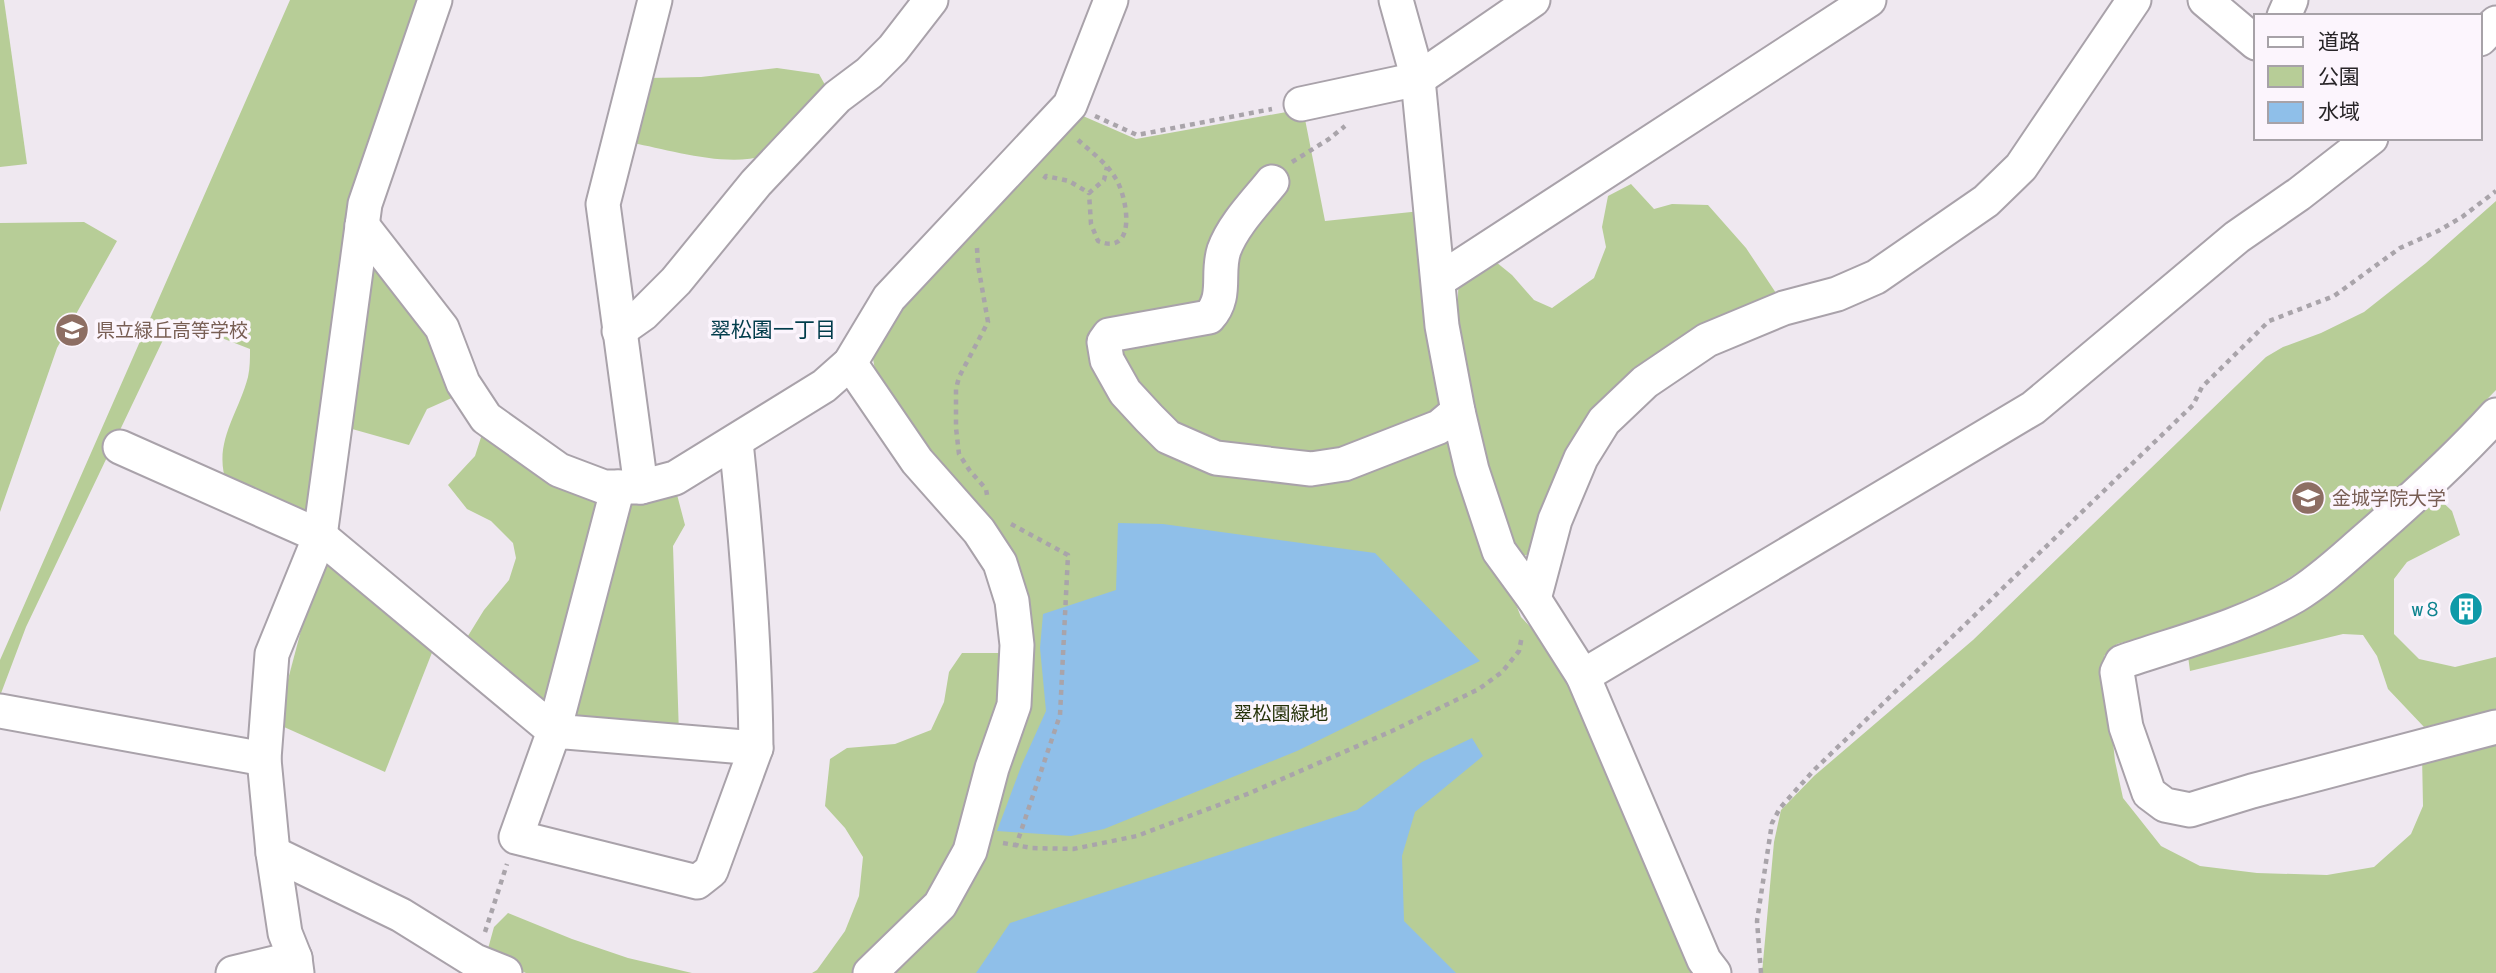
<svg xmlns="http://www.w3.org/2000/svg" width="2496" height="973" viewBox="0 0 2496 973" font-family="'Archivo Narrow','Noto Sans JP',sans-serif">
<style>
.green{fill:#b7cd97}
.water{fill:#8fbfe9}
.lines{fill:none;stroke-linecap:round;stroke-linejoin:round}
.minor-casing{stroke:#a9a2aa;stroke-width:37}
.path{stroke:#a9a4aa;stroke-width:4.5;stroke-dasharray:5 5;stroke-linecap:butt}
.minor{stroke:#fff;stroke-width:33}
.labels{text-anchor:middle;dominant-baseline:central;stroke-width:7;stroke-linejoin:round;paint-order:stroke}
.education-label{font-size:19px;fill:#785e54;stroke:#fcf5fd;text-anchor:start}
.culture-label{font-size:19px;fill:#0d838f;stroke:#fcf5fd;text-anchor:end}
.park-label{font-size:19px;fill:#253209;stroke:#fcf5fd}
.neighbourhood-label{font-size:21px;fill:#013c4b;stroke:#fcf5fd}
</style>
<rect width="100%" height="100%" fill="#efe8f0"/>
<!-- green -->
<g class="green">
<path d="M0,0H4L27,164L0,167Z"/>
<path d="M290,0H422L307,521L227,484C212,444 238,415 248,377C250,368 250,358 250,349L173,319L26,627L0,696V660Z"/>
<path d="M777,68L819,74L829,92C817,104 784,145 772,152C737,171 670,150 633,143L648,78L701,77Z"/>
<path d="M1303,109L1325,221L1421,211L1511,592L1521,617L1562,660L1699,973H885L947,909L1025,647L930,455L875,370L870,342L1076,113L1136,139Z"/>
<path d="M1631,184L1654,209L1672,204L1708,205L1746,248L1780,299L1702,331L1554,491L1528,554L1521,558L1512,547C1486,461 1451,370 1459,278L1496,262L1512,275L1534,300L1552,308L1594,278L1606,247L1602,227L1608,196Z"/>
<path d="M2496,201V390L2389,500L2327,553L2257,599L2208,620L2117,644L2104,656L2115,761L2123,798L2161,846L2200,866L2257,873L2327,875L2374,867L2411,834L2423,806L2422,754L2496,735V973H1762L1774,842L1781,810L1814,776L1973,640L2266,357L2283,347L2321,333L2364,312L2426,263Z"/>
<path d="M84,222L117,241L57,348L0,512V223Z"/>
<path d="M366,261H377L428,327L454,397L427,409L409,445L345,427Z"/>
<path d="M484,428L602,494L553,720L463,644L484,610L509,580L516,558L513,543L491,521L467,509L448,485L475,456Z"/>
<path d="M675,487L685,525L673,546L679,735L567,725L620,496Z"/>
<path d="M2435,495L2452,511L2460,535L2407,562L2394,579V634L2419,659L2455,667L2496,657V710L2424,727L2388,689L2377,656L2363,635L2343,634L2190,671L2188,656L2239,641L2275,621Z"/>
<path d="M337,559L435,645L385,772L284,727L281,706L318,566Z"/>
<path d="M962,653H1006L1003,702L961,846L932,901L859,973H812L817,970L845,931L859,896L863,857L845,828L825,806L830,759L847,748L895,744L931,730L944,702L949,672Z"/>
<path d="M508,913L572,939L628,958L692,973H526L486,956L494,927Z"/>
</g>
<!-- water -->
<g class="water">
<path d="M1118,523L1163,524L1375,553L1480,661L1297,751L1104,829L1071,836L997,831L1022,764L1046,711L1040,648L1043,614L1116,590Z"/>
<path d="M1472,738L1483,756L1415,812L1402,856L1404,921L1456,973H976L1010,923L1357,810L1422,762Z"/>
</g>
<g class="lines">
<!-- minor casing -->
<g class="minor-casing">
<g id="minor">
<path d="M1396,0L1418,79L1442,326L1458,411L1472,470L1499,551L1534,599L1583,676L1704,960L1714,973"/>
<path d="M2205,0L2256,43"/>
<path d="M2284,16L2291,0"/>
<path d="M2480,39L2496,23"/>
<path d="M1301,104L1418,79L1533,0"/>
<path d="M1272,182C1256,202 1233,225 1224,250C1216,274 1228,296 1209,317L1109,335L1104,342L1107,360L1125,392L1149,418L1168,437L1216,458L1311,469L1344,464L1439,427L1458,411"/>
<path d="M362,225L442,328L463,383L486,418L559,470L604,487H641L675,478L824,386L850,363L889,298L1070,105L1111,0"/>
<path d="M1439,280L1869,0"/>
<path d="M619,331L643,314L676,281L756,183L837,97L869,73L893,49L931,0"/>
<path d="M850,363L917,461L979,531L1000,563L1012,601L1017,645L1014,705L992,768L970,851L940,905L870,973"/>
<path d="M2496,415C2455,460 2411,500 2365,540C2343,559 2320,581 2295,596C2241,627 2180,642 2122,662L2117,672L2126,727L2149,793L2165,805L2190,810L2252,791L2496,727"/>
<path d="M736,442C747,544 755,646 756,748"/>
<path d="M120,447L320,536L554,731L756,748L711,871L697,882L516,837L554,731L618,487"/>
<path d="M641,487L603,204L655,0"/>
<path d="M1534,599L1555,520L1581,458L1604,421L1645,382L1707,340L1784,308L1837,294L1876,277L1986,201L2021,167L2134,0"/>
<path d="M1583,676L2033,408L2237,237L2299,194L2371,138"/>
<path d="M0,711L264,759"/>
<path d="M273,853L401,915L475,961L505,973"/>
<path d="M233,973L295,958"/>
<path d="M297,973L295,958L285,933L273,853L264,759L272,654L320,536L365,204L435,0"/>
</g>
</g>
<!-- path -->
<g class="path">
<path d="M1095,116L1137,135L1272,109"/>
<path d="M1078,140C1091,152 1107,163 1116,179C1128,199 1137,257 1098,241L1091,224L1089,193"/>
<path d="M1292,162L1329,139L1345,126"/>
<path d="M1044,179L1046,176L1069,181L1089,193L1104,180L1107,167"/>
<path d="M977,248L978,265L988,322L959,377L956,389V428L959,454L970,471L986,489L987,495"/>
<path d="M1011,524L1068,555L1060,715L1016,846"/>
<path d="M1003,843L1032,848L1073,849L1137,836L1250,793L1392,731L1479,689L1502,672L1519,651L1522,636"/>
<path d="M485,932L507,864"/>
<path d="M1761,973L1757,921L1772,823L1780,808L1814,770L2193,405L2202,387L2269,321L2334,296L2400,248L2438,231L2462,217L2496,191"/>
</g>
<!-- minor -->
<use href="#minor" class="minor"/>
</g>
<!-- icons -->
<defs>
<g id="school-disc" transform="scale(1.75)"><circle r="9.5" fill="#8d6e63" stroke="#fcf5fd"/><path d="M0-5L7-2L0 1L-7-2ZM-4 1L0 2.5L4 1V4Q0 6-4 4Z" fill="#fff"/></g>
<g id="university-disc" transform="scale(1.75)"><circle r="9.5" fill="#8d6e63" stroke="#fcf5fd"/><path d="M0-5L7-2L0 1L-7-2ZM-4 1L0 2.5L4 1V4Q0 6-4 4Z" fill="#fff"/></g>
<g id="building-disc" transform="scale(1.75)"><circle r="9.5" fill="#0f9aa8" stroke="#fcf5fd"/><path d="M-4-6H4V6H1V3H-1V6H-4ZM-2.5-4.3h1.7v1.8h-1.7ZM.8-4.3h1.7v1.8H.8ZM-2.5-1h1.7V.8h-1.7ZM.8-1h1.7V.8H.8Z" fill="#fff"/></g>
</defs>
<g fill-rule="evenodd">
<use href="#school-disc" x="72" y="330"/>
<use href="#university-disc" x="2308" y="498"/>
<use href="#building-disc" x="2466" y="609"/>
</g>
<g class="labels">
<!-- education labels -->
<g class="education-label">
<text x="96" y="330">県立緑丘高等学校</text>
<text x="2332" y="498">金城学院大学</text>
</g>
<!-- culture labels -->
<g class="culture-label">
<text x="2442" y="609">w８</text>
</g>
<!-- park labels -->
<g class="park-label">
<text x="1281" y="713">翠松園緑地</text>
</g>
<!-- neighbourhood labels -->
<g class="neighbourhood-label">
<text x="773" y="329">翠松園一丁目</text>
</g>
</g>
<!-- legend -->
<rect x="2254" y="14" width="228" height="126" fill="#fcf5fd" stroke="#a7a2a8" stroke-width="2"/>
<rect x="2268" y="37" width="35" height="10" fill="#ffffff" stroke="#a7a2a8" stroke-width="2"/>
<text x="2318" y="49" font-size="21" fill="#282528">道路</text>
<rect x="2268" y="66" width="35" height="21" fill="#b7cd97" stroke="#a7a2a8" stroke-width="2"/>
<text x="2318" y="84" font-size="21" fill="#282528">公園</text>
<rect x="2268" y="102" width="35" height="21" fill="#8fbfe9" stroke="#a7a2a8" stroke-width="2"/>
<text x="2318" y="119" font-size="21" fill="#282528">水域</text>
</svg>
